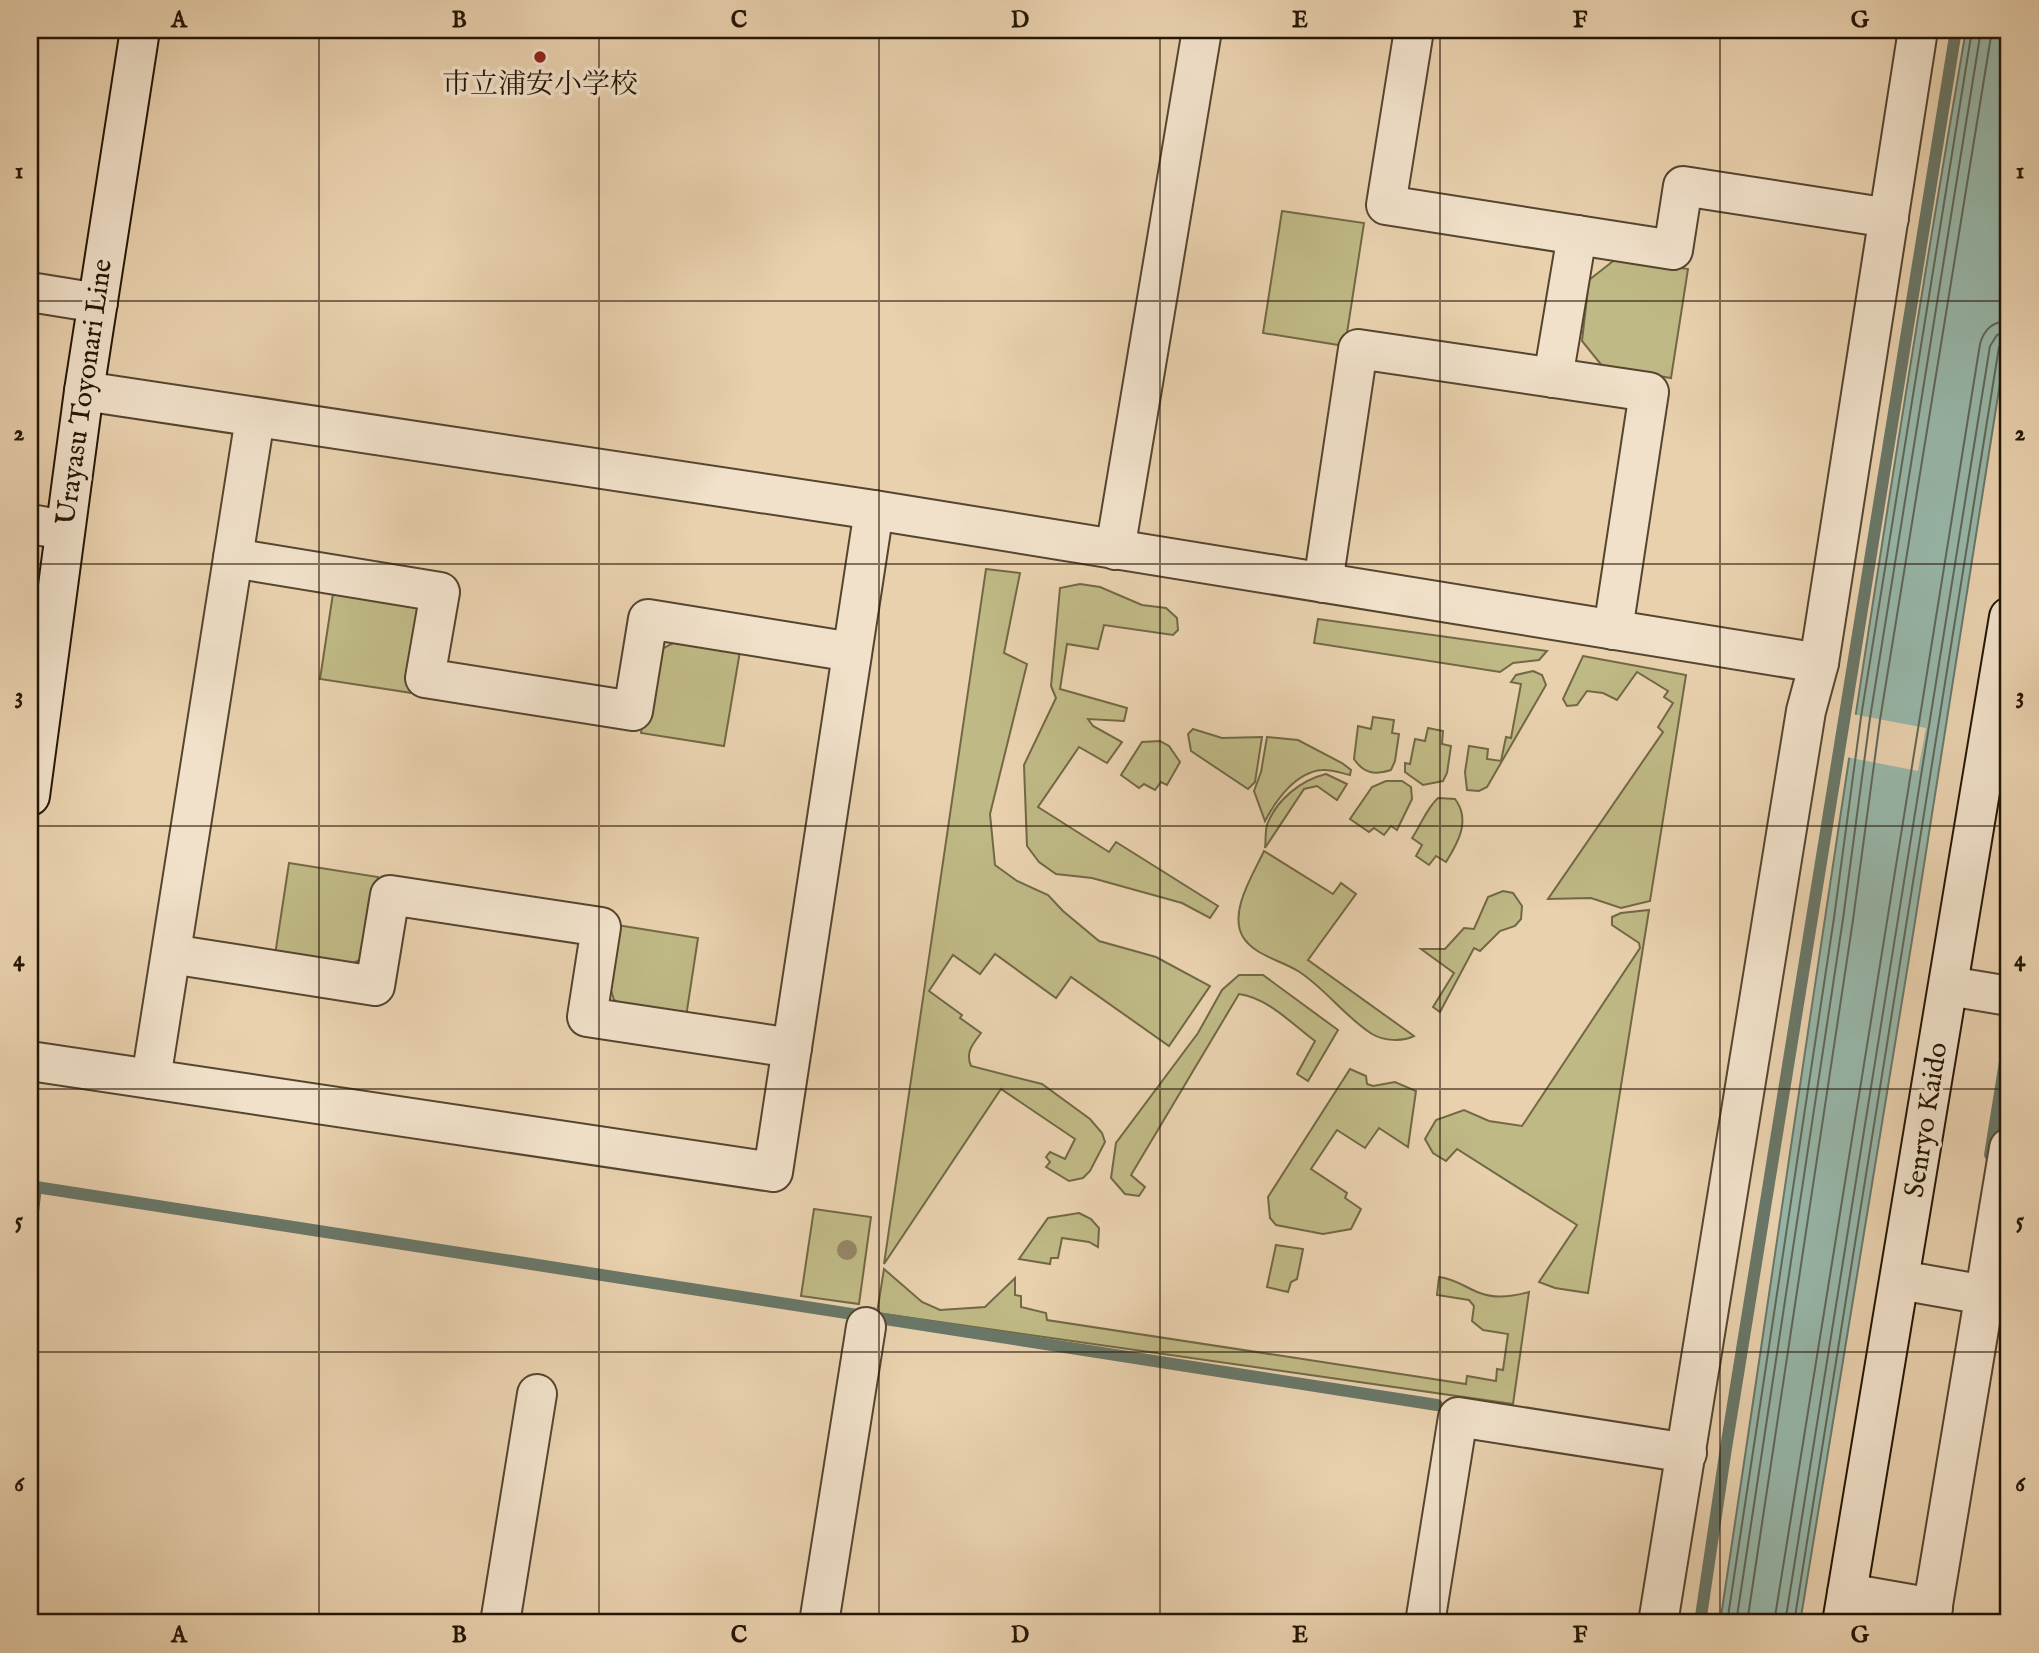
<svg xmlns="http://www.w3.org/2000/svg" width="2039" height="1653" viewBox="0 0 2039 1653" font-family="'IM FELL English','Noto Serif JP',serif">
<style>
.green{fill:#bfb985;stroke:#726845;stroke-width:2}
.water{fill:#97b7aa;stroke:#697768;stroke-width:2}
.pier{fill:#e9d1ae}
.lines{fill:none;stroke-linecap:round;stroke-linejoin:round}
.shore{stroke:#5e6658;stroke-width:2}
.stream{stroke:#697768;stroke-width:12}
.street-casing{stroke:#55452f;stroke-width:42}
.secondary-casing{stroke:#241605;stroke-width:42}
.street{stroke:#f1e1ca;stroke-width:38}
.secondary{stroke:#f1e1ca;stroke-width:38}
.tree{fill:#968566}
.grid{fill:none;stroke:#241605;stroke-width:2;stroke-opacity:0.55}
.poi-dot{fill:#8f2418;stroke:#f1e1ca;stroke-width:2.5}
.labels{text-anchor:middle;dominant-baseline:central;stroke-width:7;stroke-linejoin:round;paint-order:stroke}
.poi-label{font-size:28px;fill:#241605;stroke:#f1e1ca}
.street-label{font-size:28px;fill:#241605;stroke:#f1e1ca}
.neatline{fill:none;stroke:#241605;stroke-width:2.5}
.grid-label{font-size:23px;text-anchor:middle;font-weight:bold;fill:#241605}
</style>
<rect width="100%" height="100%" fill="#e9d1ae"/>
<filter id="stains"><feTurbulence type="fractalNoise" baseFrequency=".00286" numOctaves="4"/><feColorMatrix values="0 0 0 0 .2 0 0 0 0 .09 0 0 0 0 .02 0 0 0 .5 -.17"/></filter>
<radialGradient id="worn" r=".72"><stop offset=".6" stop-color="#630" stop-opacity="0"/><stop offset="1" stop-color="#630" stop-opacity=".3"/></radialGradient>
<!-- green -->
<g class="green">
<path d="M1282,211L1364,223L1345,346L1263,333Z"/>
<path d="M1617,258L1688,269L1671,378L1603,367L1582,341L1589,280Z"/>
<path d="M986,569L1020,573L1004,653L1027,664L990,814L995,865L1017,881L1048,895L1063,911L1099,941L1156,957L1210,986L1169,1046L1071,977L1056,998L995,954L980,974L953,955L929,991L962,1015L960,1018L981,1033C973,1044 965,1052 971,1066L1042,1084L1090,1119L1102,1133L1105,1142L1090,1171L1083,1178L1069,1181L1046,1167L1050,1162L1046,1157L1050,1152L1065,1159L1075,1139L1001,1089L884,1264Z"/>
<path d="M1080,584L1100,587L1142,605L1166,608L1177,618L1178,630L1173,635L1104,625L1098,649L1067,644L1060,689L1127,708L1124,721L1088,719L1093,726L1122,742L1107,763L1079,747L1038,807L1109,852L1116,842L1218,906L1210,918L1182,903L1092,878L1056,874L1039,862L1027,846L1024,765L1056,698L1051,686L1060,588Z"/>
<path d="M334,587L427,600L412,693L320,679Z"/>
<path d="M1318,619L1547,651L1539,660L1513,663L1500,672L1314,643Z"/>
<path d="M675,642L740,651L724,746L641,733L651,667L658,651Z"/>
<path d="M1583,656L1686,675L1650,901L1621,908L1591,898L1548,899L1663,732L1658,727L1673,703L1664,697L1668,691L1637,672L1617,700L1603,693L1587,691L1577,705L1567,706L1563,699Z"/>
<path d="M1533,671L1542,675L1546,685L1487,787L1479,791L1467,790L1465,772L1469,746L1488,749L1487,759L1501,761L1506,737L1511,738L1521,684L1511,682L1516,675Z"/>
<path d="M1373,717L1394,720L1392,733L1399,734L1395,761L1391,770C1375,775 1364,774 1354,759L1358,726L1371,729Z"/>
<path d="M1428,728L1443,731L1442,744L1451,746L1447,773L1443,781L1423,785L1405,772V763L1410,764L1415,739L1425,741Z"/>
<path d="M1193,729L1222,738L1262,737L1255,782L1248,789L1191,751L1188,734Z"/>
<path d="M1267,737L1298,740L1342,763L1351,770L1350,775C1341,773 1331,769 1322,770C1296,772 1276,800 1265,821L1254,791L1261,772Z"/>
<path d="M1160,741L1169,746L1180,762L1167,785L1161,782L1155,790L1144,784L1139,788L1121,775L1142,742Z"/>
<path d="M1326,774L1347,784L1337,800L1317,786L1304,789L1265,848C1266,841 1265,832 1267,825C1276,800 1301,780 1326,774Z"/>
<path d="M1386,781H1402L1411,787L1412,799L1397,830L1391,826L1384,835L1374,828L1369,832L1350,819L1372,787Z"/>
<path d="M1438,798L1455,799C1471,820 1458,843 1446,862L1436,856L1429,865L1416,856L1422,845L1412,838C1421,825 1426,809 1438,798Z"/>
<path d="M1264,851L1333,894L1341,883L1356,894L1308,960L1414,1036C1402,1042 1384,1041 1372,1034C1345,1017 1325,988 1298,971C1280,960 1254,955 1243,937C1228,912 1254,873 1264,851Z"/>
<path d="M289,863L378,877L366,957L347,966L275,955Z"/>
<path d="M1503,891L1513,893L1522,906L1521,919L1515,926L1500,931L1480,951L1474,948L1440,1012L1433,1007L1454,973L1421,949H1445L1464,928L1474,929L1488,897Z"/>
<path d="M1649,910L1588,1293L1555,1288L1539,1282L1577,1225L1457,1149L1446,1161L1433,1153L1425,1139L1436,1120L1464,1110L1489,1121L1522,1126L1640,948L1639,943L1612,925V917L1621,913Z"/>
<path d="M617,925L698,938L686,1017L630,1008L614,1000L609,984Z"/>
<path d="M1239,975H1263L1338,1030L1308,1081L1297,1074L1315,1041C1292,1024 1268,998 1239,994L1131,1175L1145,1187L1139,1196L1125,1194L1111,1178L1116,1143L1198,1033L1222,990Z"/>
<path d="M1350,1069L1366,1076L1367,1084L1373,1086L1395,1082L1416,1091L1408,1147L1379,1128L1365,1148L1337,1130L1311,1169L1347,1193L1345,1198L1361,1209L1351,1229L1323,1234L1276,1225L1270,1218L1268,1197Z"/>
<path d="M814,1209L871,1217L859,1304L801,1296Z"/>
<path d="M1079,1213L1091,1219L1099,1228L1098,1247L1089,1242L1062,1238L1058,1258H1051L1050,1264L1019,1259L1048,1218Z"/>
<path d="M1276,1245L1303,1249L1297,1279L1291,1282L1288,1292L1267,1287Z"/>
<path d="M884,1269L922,1302L940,1310L985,1307L1015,1278V1295L1021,1296V1307L1046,1313L1047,1320L1466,1384L1467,1376L1496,1381L1497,1369L1503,1370L1508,1334L1483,1330L1472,1321L1474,1306L1469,1300L1437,1295L1439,1277C1456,1279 1466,1288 1480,1293C1495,1299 1515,1296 1529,1292L1513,1404L877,1313Z"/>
</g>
<!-- water -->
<path class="water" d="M1966,30H2009V326L1914,928L1800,1623H1720C1800,1092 1875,559 1966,30Z"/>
<!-- pier -->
<g class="pier">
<path d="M1962,30H1964L1905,381L1929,222Z"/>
<path d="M1894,449L1852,714L1926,728L1918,771L1846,757L1851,716Z"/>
</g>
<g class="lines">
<!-- shore -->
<g class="shore">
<path d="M1727,1623L1834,918L1861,717L1972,30"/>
<path d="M1736,1623L1843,919L1870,718L1981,30"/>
<path d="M1747,1623L1853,920L1880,720L1992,30"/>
<path d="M1774,1623L1980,344C1984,329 1994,321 2009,321"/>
<path d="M1785,1623L1990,346L1997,335L2009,331"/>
<path d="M1794,1623L1999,347L2003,341L2009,340"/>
</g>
<!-- stream -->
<g class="stream">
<path d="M2008,998L2006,1011L2009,1034"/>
<path d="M1990,1155L2009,1037"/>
<path d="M30,1237L36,1187L1437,1405"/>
<path d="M1700,1623L1726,1448L1956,30"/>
</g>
<!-- street casing -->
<g class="street-casing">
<g id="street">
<path d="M1414,30L1386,205L1673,250L1683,186L1889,218"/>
<path d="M30,292L98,303"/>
<path d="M1553,378L1577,235"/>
<path d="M84,391L874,510L1819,663"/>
<path d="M30,524L65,530"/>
<path d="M1115,550L1202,30"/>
<path d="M233,558L440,592L425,678L633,711L648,619L852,652"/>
<path d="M1323,583L1358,349L1649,392L1613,630"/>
<path d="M171,954L375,986L390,895L601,927L587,1017L792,1048"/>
<path d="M1949,986L2009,996"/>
<path d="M30,1061L773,1172L874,510"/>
<path d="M151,1079L255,418"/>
<path d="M1900,1280L1985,1295"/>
<path d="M1847,1593L1933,1608"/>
<path d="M500,1623L537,1394"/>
<path d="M819,1623L866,1327"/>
<path d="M1425,1623L1458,1417L1687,1453"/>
<path d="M1658,1623L1806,711L1819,663L1918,30"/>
<path d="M1930,1623L2009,1148"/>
</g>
</g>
<!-- secondary casing -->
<g class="secondary-casing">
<g id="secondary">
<path d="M30,796L84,391L140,30"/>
<path d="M1842,1623L2009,617"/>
</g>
</g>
<!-- street -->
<use href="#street" class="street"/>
<!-- secondary -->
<use href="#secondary" class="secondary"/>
</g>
<!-- trees -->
<circle class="tree" cx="847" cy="1250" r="10"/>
<!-- grid -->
<path class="grid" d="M319,30V1623M599,30V1623M879,30V1623M1160,30V1623M1440,30V1623M1720,30V1623M30,301H2009M30,564H2009M30,826H2009M30,1089H2009M30,1352H2009"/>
<!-- markers -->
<circle class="poi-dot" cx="540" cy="57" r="7"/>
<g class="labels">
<!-- poi labels -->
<g class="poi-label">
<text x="540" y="85">市立浦安小学校</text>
</g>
<!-- street labels -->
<g class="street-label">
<text transform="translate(85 392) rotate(-82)">Urayasu Toyonari Line</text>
<text transform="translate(1927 1120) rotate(-81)">Senryo Kaido</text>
</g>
</g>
<!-- margin -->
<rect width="2039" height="1653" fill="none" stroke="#e9d1ae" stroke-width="77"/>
<rect x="38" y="38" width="1962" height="1576" class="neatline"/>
<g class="grid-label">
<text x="179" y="27">A</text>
<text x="459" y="27">B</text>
<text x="739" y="27">C</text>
<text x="1020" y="27">D</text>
<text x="1300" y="27">E</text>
<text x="1580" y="27">F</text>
<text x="1860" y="27">G</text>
<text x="19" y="178">1</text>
<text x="2020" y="178">1</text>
<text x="19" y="440">2</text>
<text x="2020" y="440">2</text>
<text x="19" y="703">3</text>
<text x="2020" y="703">3</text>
<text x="19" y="966">4</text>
<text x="2020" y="966">4</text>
<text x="19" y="1228">5</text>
<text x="2020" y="1228">5</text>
<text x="19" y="1491">6</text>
<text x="2020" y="1491">6</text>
<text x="179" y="1642">A</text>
<text x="459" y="1642">B</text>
<text x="739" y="1642">C</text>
<text x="1020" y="1642">D</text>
<text x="1300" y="1642">E</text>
<text x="1580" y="1642">F</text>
<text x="1860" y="1642">G</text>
</g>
<rect width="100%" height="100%" filter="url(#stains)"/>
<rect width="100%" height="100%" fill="url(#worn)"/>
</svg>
